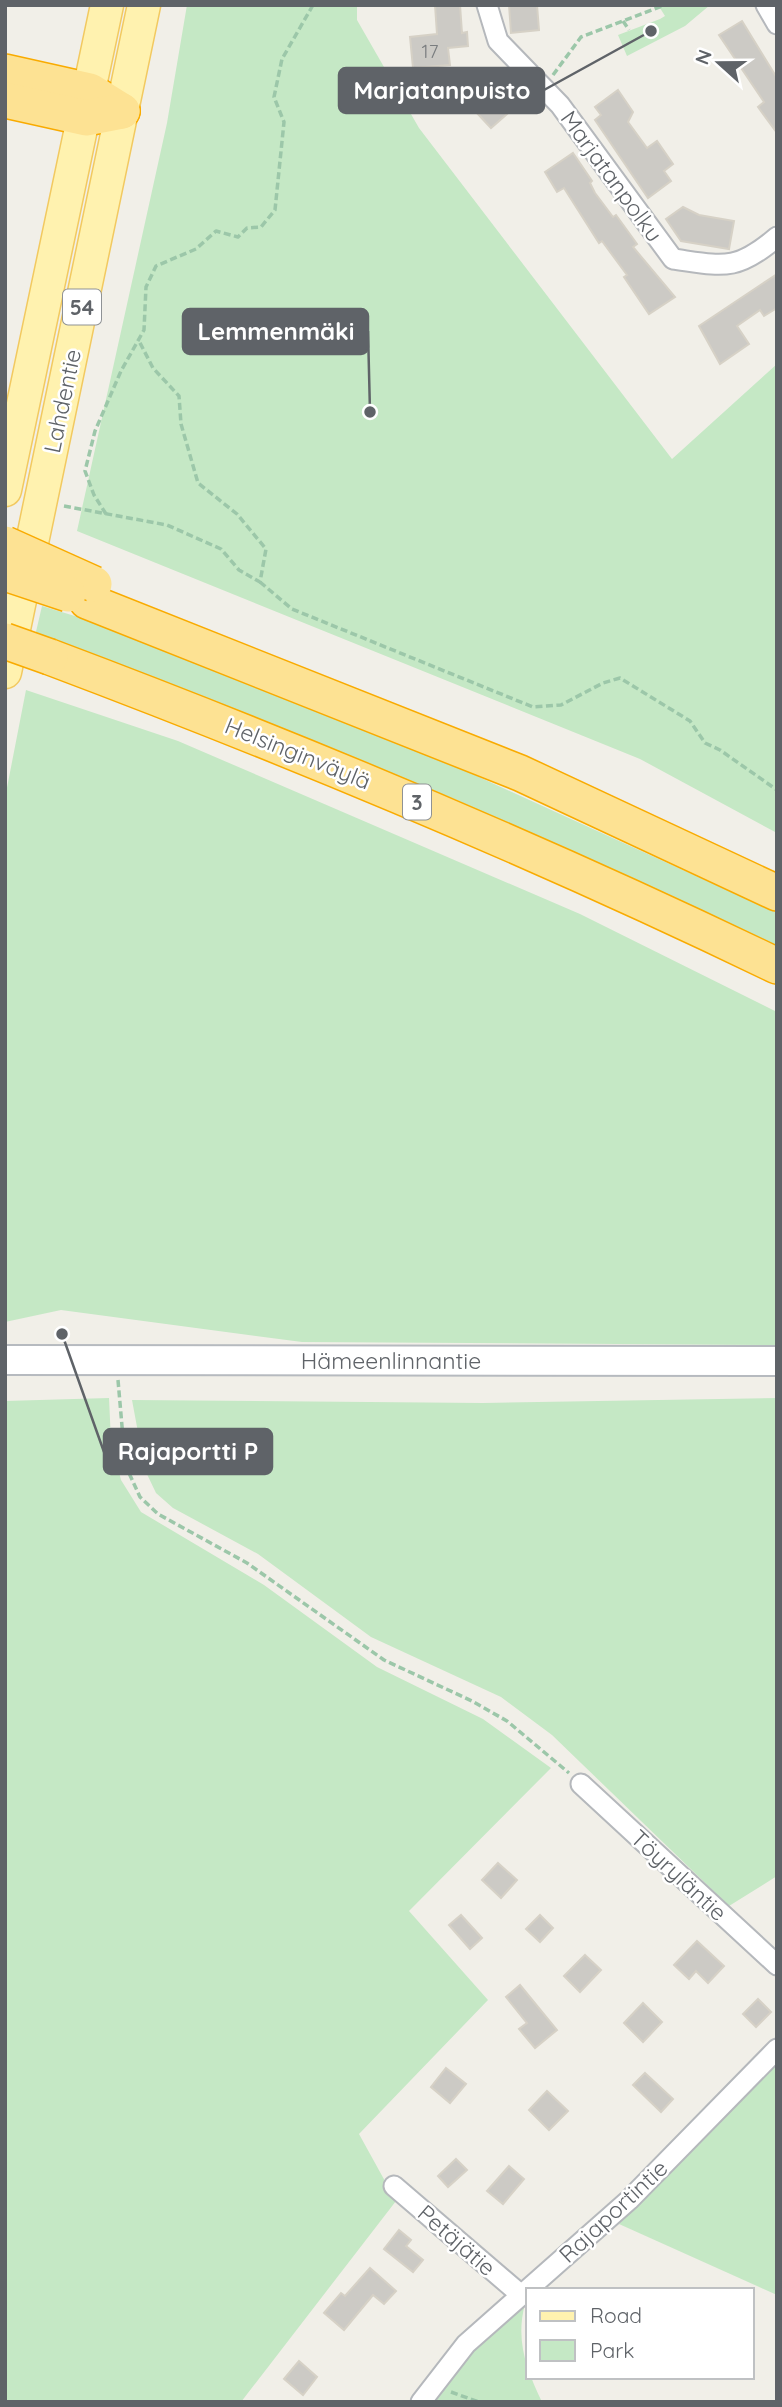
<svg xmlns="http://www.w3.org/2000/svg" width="782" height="2407" viewBox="0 0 782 2407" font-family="Quicksand,sans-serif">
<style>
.green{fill:#c5e8c5}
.building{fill:#cccac5;stroke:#d6d1c6;stroke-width:2}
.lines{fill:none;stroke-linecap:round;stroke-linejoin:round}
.street-casing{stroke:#b5b8bc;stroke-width:23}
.secondary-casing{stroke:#b6babf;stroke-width:32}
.primary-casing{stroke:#f2c960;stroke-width:35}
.highway-casing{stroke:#f9ab00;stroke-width:38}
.path{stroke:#9cc7a9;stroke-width:3.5;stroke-dasharray:7 3.5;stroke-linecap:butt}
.street{stroke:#fff;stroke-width:19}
.secondary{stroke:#fff;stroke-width:28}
.primary{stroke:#fff2af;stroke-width:32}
.highway{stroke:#fde293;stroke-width:35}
.highway-bridge-casing{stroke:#f9ab00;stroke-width:38;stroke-linecap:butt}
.highway-bridge{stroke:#fde293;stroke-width:35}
.labels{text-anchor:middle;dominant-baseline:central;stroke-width:5;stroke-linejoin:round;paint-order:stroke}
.number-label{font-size:19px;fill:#7a7d7f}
.shield{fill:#fff;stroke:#8f9295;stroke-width:2}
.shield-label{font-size:21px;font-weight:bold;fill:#5f6368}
.street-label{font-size:23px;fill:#5f6368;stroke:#fff}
.leader{fill:none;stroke:#5f6368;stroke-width:2.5}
.callout-dot{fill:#5f6368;stroke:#fff;stroke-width:2.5}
.callout{fill:#5f6368;stroke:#5f6368;stroke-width:2.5}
.callout-label{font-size:24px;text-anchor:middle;font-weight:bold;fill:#fff}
</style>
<rect width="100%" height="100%" fill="#f1efe8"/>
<!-- green -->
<g class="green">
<path d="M187,5H357V20L419,128L672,459L777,364V833L640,759L77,531L167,123Z"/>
<path d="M665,5H710L685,26L627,56L618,35L660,19L665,16L660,8Z"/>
<path d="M42,606L114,628L468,772L777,913V950L457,800L104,659L35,636Z"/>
<path d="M26,690L178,741L580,914L777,1012V1345L302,1342L61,1310L5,1322V798Z"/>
<path d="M109,1398L111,1441L121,1480L141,1512L264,1585L377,1667L483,1719L551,1768L409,1911L488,2000L359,2134L396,2201L241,2402H5V1401Z"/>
<path d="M777,1398V1876L729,1906L552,1735L501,1697L371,1637L258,1554L173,1508L156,1493L145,1470L132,1400L483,1403Z"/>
<path d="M777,2063V2295L619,2224Z"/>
<path d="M525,2304C515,2341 527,2370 542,2402H425L468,2348Z"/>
</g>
<!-- building -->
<g class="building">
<path d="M435,5H460L462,33L467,32L468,46L448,48L450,65L413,68L410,37L437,34Z"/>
<path d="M509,5H537L539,30L511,33Z"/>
<path d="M742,21L777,78V133L758,107L764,102L719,35Z"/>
<path d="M483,76L514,108L491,128L461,96Z"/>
<path d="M618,90L633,112L628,122L647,148L657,141L673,164L664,171L671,181L648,198L595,120L601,115L595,107Z"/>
<path d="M573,153L592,181L590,183L595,193L613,217L616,215L637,244L633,247L675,297L649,314L624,277L627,275L602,241L599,243L564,188L557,192L545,172Z"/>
<path d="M683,207L699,215L734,221L729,249L681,241L666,219Z"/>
<path d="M777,274V308L764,316L760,310L737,326L749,344L720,364L699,326Z"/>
<path d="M498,1863L517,1880L501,1898L482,1880Z"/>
<path d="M461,1915L482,1938L470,1949L449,1925Z"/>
<path d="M540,1915L553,1928L540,1942L526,1929Z"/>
<path d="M697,1941L724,1966L708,1983L696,1971L689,1979L674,1965Z"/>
<path d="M585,1955L601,1970L580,1992L564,1976Z"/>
<path d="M520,1985L557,2030L535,2048L519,2029L527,2023L506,1997Z"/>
<path d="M758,1999L771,2012L756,2027L743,2014Z"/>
<path d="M643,2003L662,2022L643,2042L624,2023Z"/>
<path d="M446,2068L466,2084L450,2103L431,2087Z"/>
<path d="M645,2073L673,2099L661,2112L633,2085Z"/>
<path d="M547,2091L568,2111L549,2130L529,2110Z"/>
<path d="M456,2159L467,2170L448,2187L438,2176Z"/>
<path d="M509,2166L524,2179L503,2204L487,2191Z"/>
<path d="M399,2230L411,2240L406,2246L423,2260L413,2272L384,2249Z"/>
<path d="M370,2268L396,2291L384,2304L373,2295L344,2330L324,2313L341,2293L345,2296Z"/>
<path d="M299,2361L317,2377L303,2395L284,2379Z"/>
</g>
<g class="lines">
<!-- street casing -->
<g class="street-casing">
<g id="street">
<path d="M487,5L498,41L560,105L673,259C723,266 736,272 777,237"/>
<path d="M766,5L777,24"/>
<path d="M581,1784L777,1965"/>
<path d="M394,2186L520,2294"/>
<path d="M421,2402L466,2344L629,2200L777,2049"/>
</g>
</g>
<!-- secondary casing -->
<g class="secondary-casing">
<path id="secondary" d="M5,1360L777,1361"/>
</g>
<!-- primary casing -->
<g class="primary-casing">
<g id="primary">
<path d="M5,490L107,5"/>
<path d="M5,672L144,5"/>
</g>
</g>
<!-- highway casing -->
<g class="highway-casing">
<g id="highway">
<path d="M5,72L90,91L122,111"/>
<path d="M5,100L86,118L122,111"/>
<path d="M87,601L520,773L777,893"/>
<path d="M50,657C297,750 539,851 777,966"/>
</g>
</g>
<!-- path -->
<g class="path">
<path d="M623,21L629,30"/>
<path d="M553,75L581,37L665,5"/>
<path d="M64,506L167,525L221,549L239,570L260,582L266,549L237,514L198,483L181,424L179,396L153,368L139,341"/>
<path d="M106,514L94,495L85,471L95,431L121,371L144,330L146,287L156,266L196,249L216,231L238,237L247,228L261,227L275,210L284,122L274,97L282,59L313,5"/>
<path d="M260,582L292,609L533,707L561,705L603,683L620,678L690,721L705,743L720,750L777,790"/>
<path d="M118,1380L124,1449L129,1473L140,1497L158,1514L247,1563L384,1660L472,1701L507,1721L569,1773"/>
<path d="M451,2392L479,2402"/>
</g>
<!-- street -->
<use href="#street" class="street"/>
<!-- secondary -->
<use href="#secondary" class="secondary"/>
<!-- primary -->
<use href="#primary" class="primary"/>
<!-- highway -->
<use href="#highway" class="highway"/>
<!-- highway-bridge casing -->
<g class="highway-bridge-casing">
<g id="highway-bridge">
<path d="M5,544L94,584"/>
<path d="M5,573L68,594"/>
<path d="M5,641L50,657"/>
</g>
</g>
<!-- highway-bridge -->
<use href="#highway-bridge" class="highway-bridge"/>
</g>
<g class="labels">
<!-- number labels -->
<g class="number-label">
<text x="430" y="51">17</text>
</g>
<!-- shield labels -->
<g class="shield">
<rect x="63" y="289.5" width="38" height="35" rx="5"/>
<rect x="403" y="784.5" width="28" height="35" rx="5"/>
</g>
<g class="shield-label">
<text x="82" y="307">54</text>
<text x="417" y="802">3</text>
</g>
<!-- street labels -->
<g class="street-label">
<text transform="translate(612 176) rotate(54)">Marjatanpolku</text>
<text transform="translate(62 401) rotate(-78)">Lahdentie</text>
<text transform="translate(298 753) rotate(22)">Helsinginväylä</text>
<text x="391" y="1360">Hämeenlinnantie</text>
<text transform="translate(679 1875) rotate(43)">Töyryläntie</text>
<text transform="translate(613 2211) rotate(-43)">Rajaportintie</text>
<text transform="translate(457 2240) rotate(41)">Petäjätie</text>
</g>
</g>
<!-- callouts -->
<path class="leader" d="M651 31L544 90M370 412L368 331M62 1334L104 1452"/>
<g class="callout-dot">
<circle cx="651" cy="31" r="7"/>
<circle cx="370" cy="412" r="7"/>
<circle cx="62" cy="1334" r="7"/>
</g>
<g class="callout">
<rect x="339" y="68" width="205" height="45" rx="7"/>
<rect x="183" y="309" width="185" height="45" rx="7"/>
<rect x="104" y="1429" width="168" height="45" rx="7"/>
</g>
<g class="callout-label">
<text x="442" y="99">Marjatanpuisto</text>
<text x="276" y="340">Lemmenmäki</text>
<text x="188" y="1460">Rajaportti P</text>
</g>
<!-- border -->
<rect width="782" height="2407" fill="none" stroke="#5f6368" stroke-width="14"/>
<!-- legend -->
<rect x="526" y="2288" width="228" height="91" fill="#ffffff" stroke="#bfc1c3" stroke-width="2"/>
<rect x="540" y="2311" width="35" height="10" fill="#fff2af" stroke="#bfc1c3" stroke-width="2"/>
<text x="590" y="2323" font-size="21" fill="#5f6368">Road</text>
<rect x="540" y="2340" width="35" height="21" fill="#c5e8c5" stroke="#bfc1c3" stroke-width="2"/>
<text x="590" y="2358" font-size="21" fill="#5f6368">Park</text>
<!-- north arrow -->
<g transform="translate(719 63) rotate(291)" stroke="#ffffff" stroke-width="5" paint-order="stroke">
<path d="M0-5L12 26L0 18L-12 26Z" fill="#5f6368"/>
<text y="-10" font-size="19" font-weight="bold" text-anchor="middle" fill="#5f6368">N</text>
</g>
</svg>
